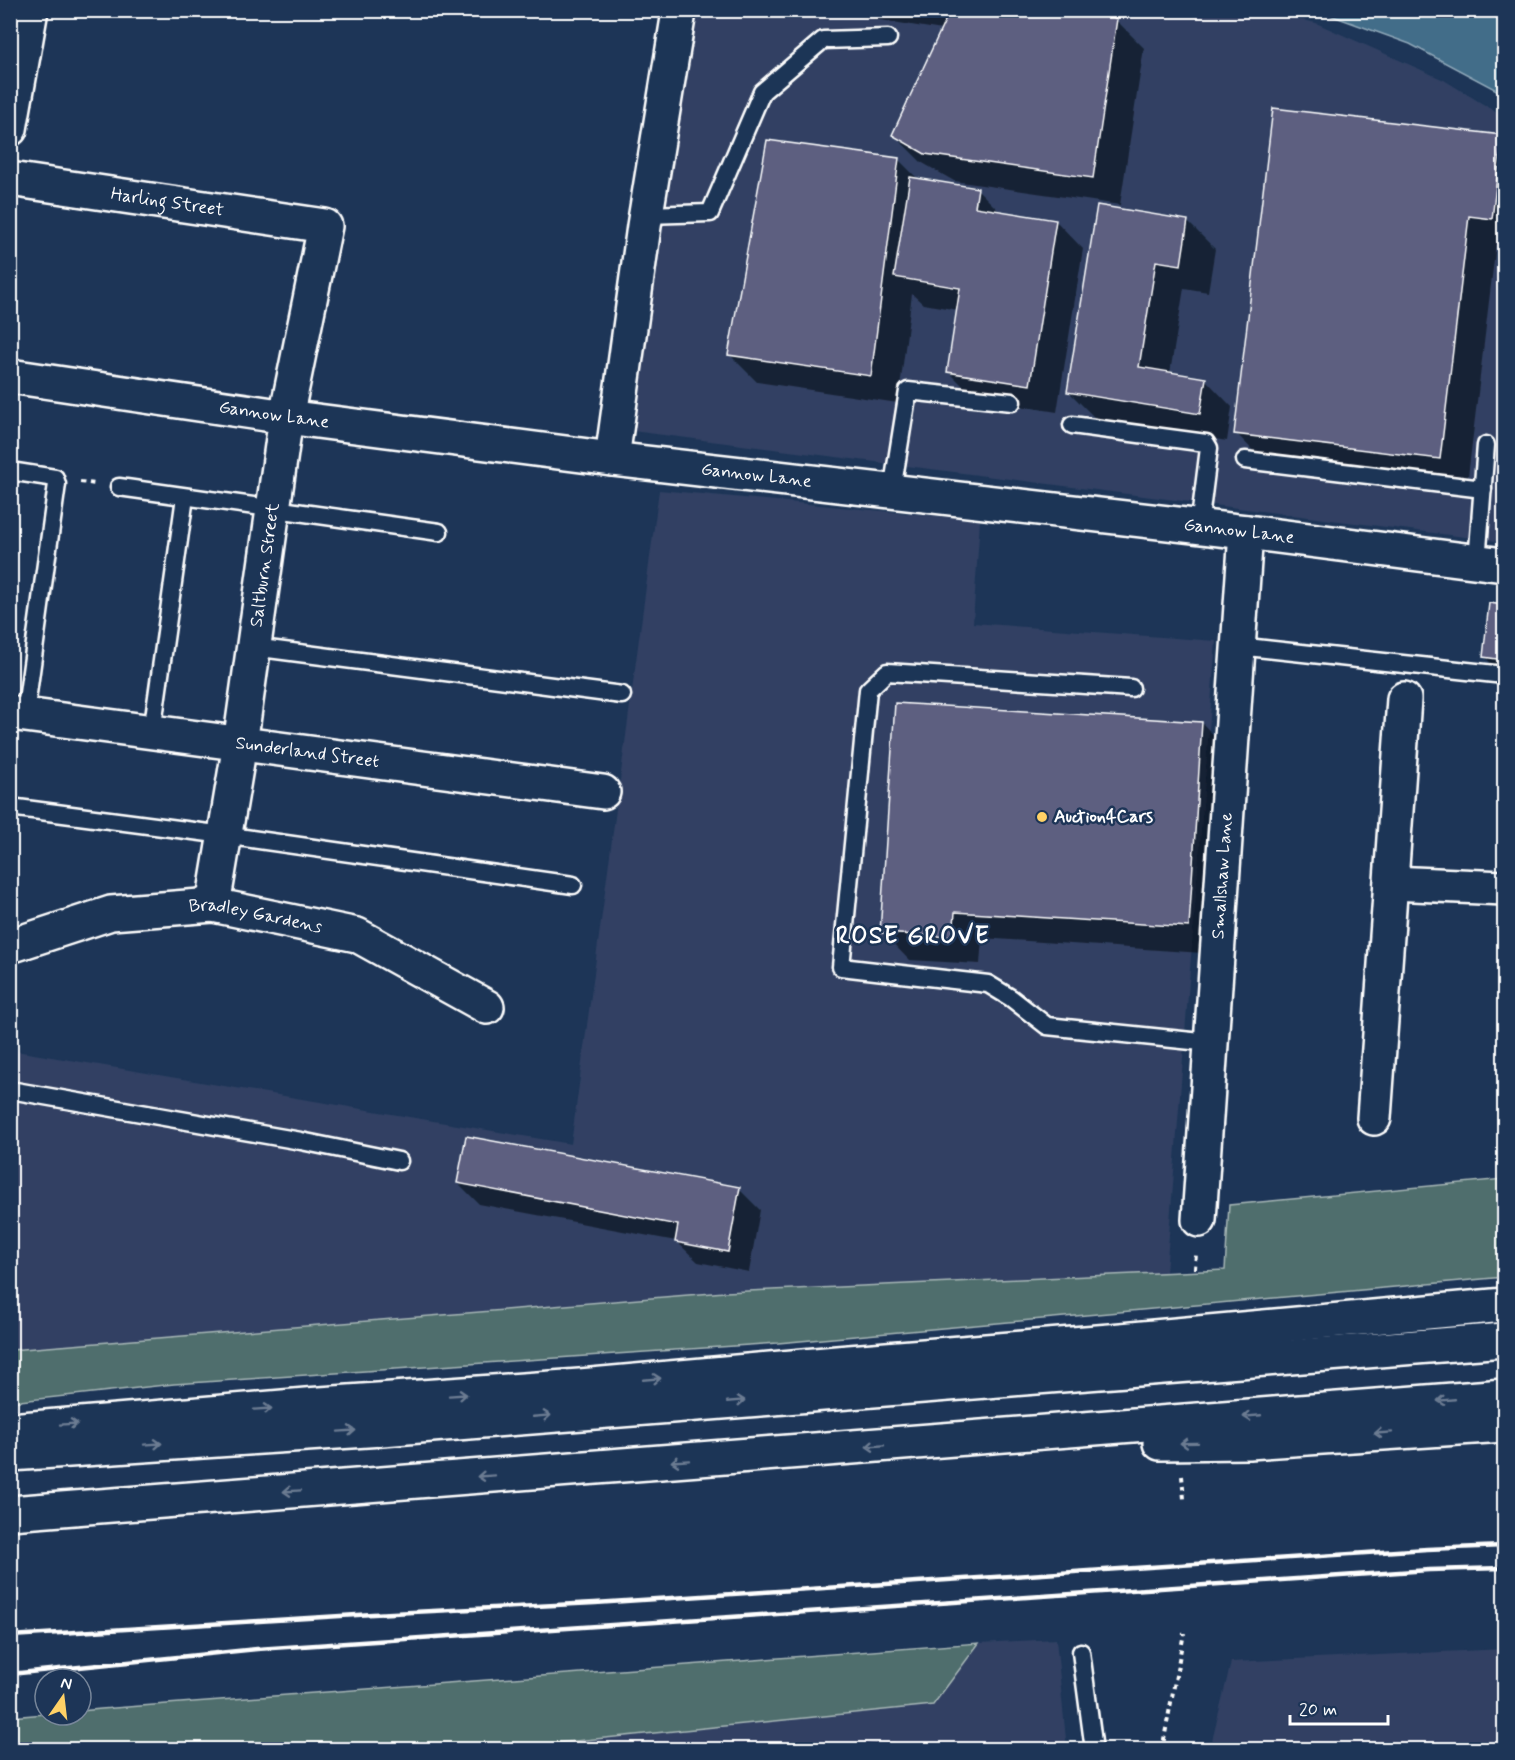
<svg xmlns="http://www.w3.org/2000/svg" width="1515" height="1760" viewBox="0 0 1515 1760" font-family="Mynerve,sans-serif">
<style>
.built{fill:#304163}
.green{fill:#4f6e6d;stroke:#a7b6b6;stroke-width:1.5}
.water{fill:#426d89;stroke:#8ea7b8;stroke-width:1.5}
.shadow{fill:#0007}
.building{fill:#5d5e80;stroke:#fff;stroke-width:1.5}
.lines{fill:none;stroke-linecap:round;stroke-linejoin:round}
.service-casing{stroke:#fff;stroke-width:21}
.minor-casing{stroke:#fff;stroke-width:38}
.motorway-casing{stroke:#fff;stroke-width:38}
.path{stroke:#fff;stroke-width:4;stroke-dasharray:4.5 4.5;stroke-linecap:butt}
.service{stroke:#1d3557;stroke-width:16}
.minor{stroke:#1d3557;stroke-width:33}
.motorway{stroke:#1d3557;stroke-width:33}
.rail{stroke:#fff;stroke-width:4.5}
.oneway{stroke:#6c7c92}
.poi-dot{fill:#ffd166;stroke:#1d3557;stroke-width:2}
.labels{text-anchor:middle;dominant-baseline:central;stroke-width:5;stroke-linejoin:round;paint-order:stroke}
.street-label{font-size:18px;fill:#fff;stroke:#1d3557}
.poi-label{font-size:18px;font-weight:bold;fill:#fff;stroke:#1d3557;text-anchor:start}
.district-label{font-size:24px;font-weight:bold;letter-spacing:1.5px;fill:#fff;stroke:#1d3557}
</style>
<rect width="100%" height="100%" fill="#1d3557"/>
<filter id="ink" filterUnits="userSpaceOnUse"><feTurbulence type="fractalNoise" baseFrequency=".0167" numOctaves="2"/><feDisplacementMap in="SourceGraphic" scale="12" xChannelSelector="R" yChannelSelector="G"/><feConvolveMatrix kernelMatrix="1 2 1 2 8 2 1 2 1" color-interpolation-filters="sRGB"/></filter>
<g filter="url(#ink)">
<!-- built -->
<g class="built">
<path d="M690,11H1264L1316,23L1444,80L1504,117V542L632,431Z"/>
<path d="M659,490L980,520L973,623L1216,641L1166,1273L725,1292L11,1350L10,1050L571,1144Z"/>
<path d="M1056,1639L1067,1749L486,1750L933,1705L979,1643Z"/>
<path d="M1504,1649V1749H1210L1231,1662Z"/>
</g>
<!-- green -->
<g class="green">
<path d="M1504,1179V1277L778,1343L174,1384L11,1402V1350L725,1292L1225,1270L1229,1205Z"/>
<path d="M979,1643L933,1705L486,1750L11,1749V1717L45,1714L81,1715V1711L101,1709Z"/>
</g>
<!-- water -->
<path class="water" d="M1319,11H1504V94L1410,44Z"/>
<!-- shadow -->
<g class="shadow">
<path d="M819,10H1095L1116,20L1144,48L1120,205L954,181L921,162L894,135L942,30Z"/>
<path d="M1502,137L1504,140V244L1496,243L1467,485L1263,461L1236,433Z"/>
<path d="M899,160L919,180L977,189L1000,212L1056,221L1083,249L1057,412L976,399L948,371L958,310L923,304L912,294L898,403L757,382L729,354Z"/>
<path d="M1099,207L1187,221L1215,249L1208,292L1184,288L1170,373L1205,379L1232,407L1227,441L1096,419L1069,392Z"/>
<path d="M1490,605L1504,606V677L1485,657Z"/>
<path d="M1202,723L1229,751L1217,954L982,938L980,964L909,960L882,932Z"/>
<path d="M458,1183L739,1189L760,1210L749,1272L698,1262L676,1241L479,1204Z"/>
<path d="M1061,1748L1063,1750H1038Z"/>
</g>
<!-- building -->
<g class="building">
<path d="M950,10H1099L1117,19L1093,178L925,154L892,135Z"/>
<path d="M1273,108L1502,135L1492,219L1469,216L1440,459L1234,434Z"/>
<path d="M767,140L899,158L871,376L728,355Z"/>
<path d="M910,177L978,188L975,207L1056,220L1030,385L947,372L960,288L894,277Z"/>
<path d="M1097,205L1188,220L1181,265L1156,261L1139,367L1206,378L1200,414L1067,392Z"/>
<path d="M1489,603L1504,605V660L1483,657Z"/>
<path d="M895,703L1202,722L1189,927L955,912L953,937L880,933Z"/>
<path d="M466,1136L740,1187L728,1252L675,1242L678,1225L457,1183Z"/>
<path d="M894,1743L895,1750H826Z"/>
</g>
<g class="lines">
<!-- service casing -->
<g class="service-casing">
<g id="service">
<path d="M646,215L710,213L762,92L823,40L888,38"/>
<path d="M1072,425L1206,443L1209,448L1199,527"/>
<path d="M1245,460L1483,489"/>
<path d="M10,471L55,478L57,484L25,715"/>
<path d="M119,487L439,532"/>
<path d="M892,491L908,391L1012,402"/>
<path d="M1477,562L1486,445"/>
<path d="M1238,646L1504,675"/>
<path d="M253,647L622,695"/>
<path d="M1131,688L887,672L868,690L841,967L988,984L1011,998L1047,1026L1211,1043"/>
<path d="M152,732L185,497"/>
<path d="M10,807L224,835L573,885"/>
<path d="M10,1090L301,1141L399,1161"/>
<path d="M1081,1652L1094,1750"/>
</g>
</g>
<!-- minor casing -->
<g class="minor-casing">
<g id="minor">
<path d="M10,129L31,10"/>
<path id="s1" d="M10,179L325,226L286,417L240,744L213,905"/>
<path id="s2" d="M10,376L286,417L612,459L1246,532L1504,565"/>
<path d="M612,459L644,226L679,12"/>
<path id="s3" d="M10,713L603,792"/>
<path d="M1391,883L1504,888"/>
<path id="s4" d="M10,946L111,913L213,905L357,935L487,1007"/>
<path d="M1374,1118L1404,699"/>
<path id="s5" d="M1199,1220L1246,532"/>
</g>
</g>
<!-- motorway casing -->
<g class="motorway-casing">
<g id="motorway">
<path d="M10,1430L306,1405L580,1386L837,1363L1110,1341L1504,1305"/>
<path d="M1160,1443L1249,1442L1504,1425"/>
<path d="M10,1454L382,1429L1504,1340"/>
<path d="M10,1513L1504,1396"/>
</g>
</g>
<!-- path -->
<g class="path">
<path d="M80,482L96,484"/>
<path d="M1195,1269L1196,1252"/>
<path d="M1182,1476L1184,1499"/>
<path d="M1162,1750L1184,1633"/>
</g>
<!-- service -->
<use href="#service" class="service"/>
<!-- minor -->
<use href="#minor" class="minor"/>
<!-- motorway -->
<use href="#motorway" class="motorway"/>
<!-- rail -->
<g class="rail">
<path d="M10,1636L373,1614L595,1603L1427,1549L1504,1546"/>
<path d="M10,1674L257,1649L1429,1570L1504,1568"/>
</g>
</g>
<!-- one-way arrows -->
<defs><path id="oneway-shaft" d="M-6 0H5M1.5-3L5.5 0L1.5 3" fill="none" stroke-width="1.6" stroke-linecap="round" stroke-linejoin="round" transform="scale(1.5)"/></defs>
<g class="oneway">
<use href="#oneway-shaft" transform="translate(652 1379) rotate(-5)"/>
<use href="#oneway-shaft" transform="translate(458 1395) rotate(-4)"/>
<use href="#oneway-shaft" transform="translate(1446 1400) rotate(175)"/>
<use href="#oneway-shaft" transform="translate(736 1401) rotate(-5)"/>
<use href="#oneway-shaft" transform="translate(263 1409) rotate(-4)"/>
<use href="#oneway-shaft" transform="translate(542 1416) rotate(-5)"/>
<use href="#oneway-shaft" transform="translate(1252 1416) rotate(175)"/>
<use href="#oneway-shaft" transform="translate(69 1424) rotate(-4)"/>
<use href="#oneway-shaft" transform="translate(347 1431) rotate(-4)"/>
<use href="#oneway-shaft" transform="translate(1383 1433) rotate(176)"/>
<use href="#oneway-shaft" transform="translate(1189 1443) rotate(179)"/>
<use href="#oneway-shaft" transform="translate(153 1444) rotate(-4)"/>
<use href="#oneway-shaft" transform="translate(875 1446) rotate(176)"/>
<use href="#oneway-shaft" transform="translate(680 1461) rotate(176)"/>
<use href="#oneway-shaft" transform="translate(486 1476) rotate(176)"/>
<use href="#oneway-shaft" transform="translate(292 1491) rotate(176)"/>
</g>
</g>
<!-- markers -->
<circle class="poi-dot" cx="1042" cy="817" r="6"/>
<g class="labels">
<!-- street labels -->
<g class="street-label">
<text stroke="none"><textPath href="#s1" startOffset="159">Harling Street</textPath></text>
<text stroke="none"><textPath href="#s2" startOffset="267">Gannow Lane</textPath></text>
<text stroke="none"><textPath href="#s2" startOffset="753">Gannow Lane</textPath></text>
<text stroke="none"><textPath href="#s2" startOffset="1239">Gannow Lane</textPath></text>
<text transform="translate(265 565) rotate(-82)">Saltburn Street</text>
<text stroke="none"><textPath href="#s3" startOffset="300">Sunderland Street</textPath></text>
<text stroke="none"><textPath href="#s5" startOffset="345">Smallshaw Lane</textPath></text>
<text stroke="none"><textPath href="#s4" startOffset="252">Bradley Gardens</textPath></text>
</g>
<!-- poi labels -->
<g class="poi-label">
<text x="1054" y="817">Auction4Cars</text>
</g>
<!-- district labels -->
<g class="district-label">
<text x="913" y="936">ROSE GROVE</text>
</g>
</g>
<!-- margin -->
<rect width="1515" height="1760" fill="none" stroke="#1d3557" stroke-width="36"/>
<rect x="18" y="18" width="1479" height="1724" fill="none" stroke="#fff" stroke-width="2" filter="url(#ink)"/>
<!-- north arrow -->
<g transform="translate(63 1697) rotate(14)"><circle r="28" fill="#1d3557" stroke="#77869a" stroke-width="1.5"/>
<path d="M0-4.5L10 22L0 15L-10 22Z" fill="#ffd166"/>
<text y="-9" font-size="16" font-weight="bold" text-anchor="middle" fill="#ffffff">N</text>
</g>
<!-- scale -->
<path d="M1290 1715v9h98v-9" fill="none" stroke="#ffffff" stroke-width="3"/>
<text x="1299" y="1715" font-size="18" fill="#ffffff" stroke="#1d3557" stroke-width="4.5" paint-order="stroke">20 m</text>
</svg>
